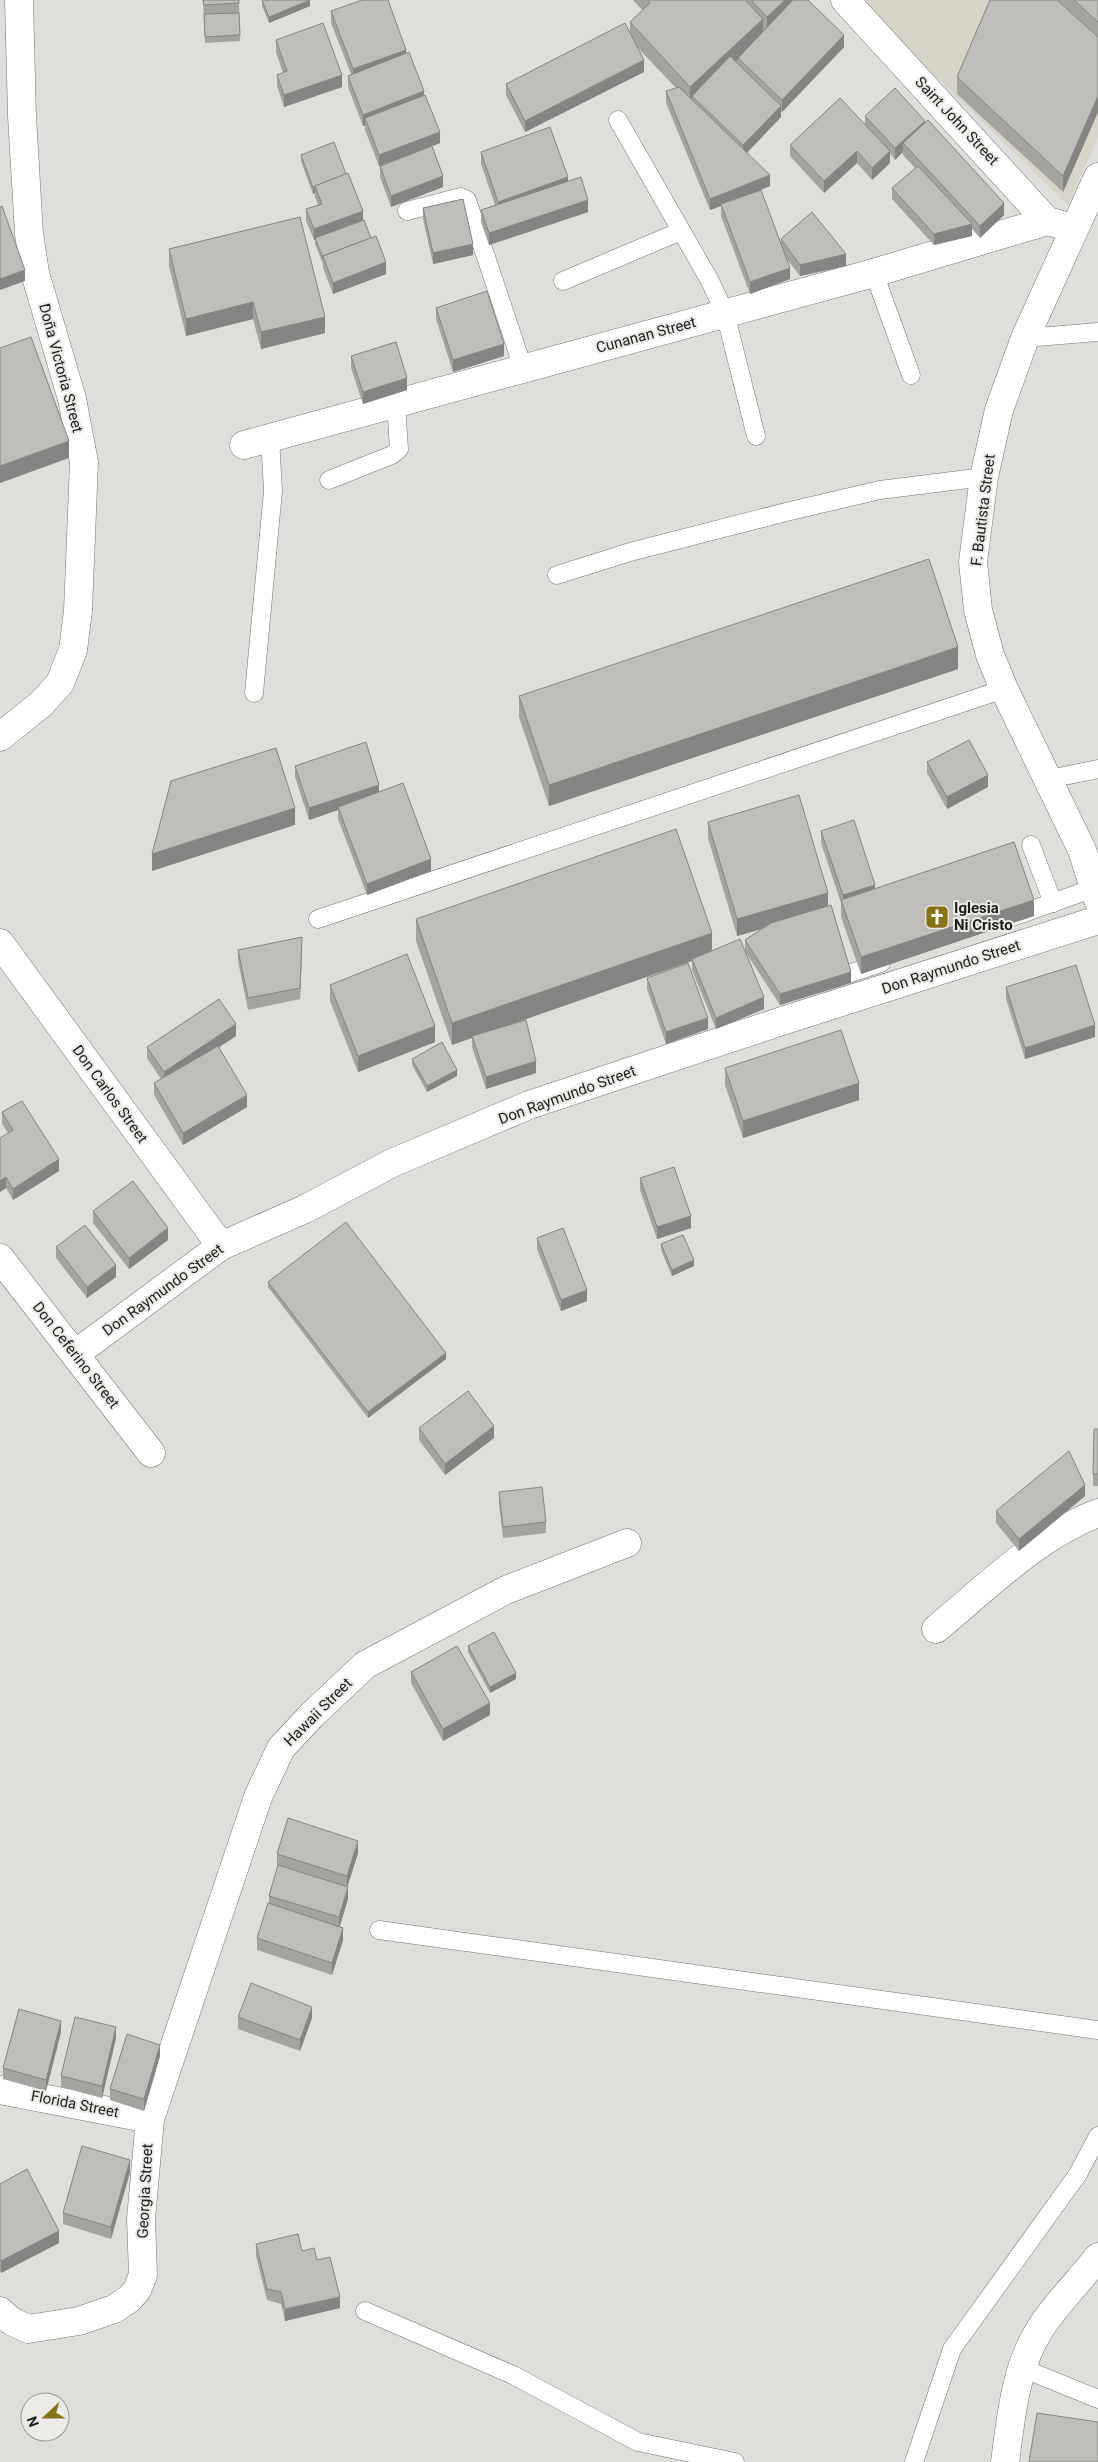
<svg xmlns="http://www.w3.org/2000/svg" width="1098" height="2462" viewBox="0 0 1098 2462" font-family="Roboto,sans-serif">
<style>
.built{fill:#d7d4c8}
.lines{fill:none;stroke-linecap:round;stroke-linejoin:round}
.lane-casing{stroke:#767571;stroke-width:19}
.street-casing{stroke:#767571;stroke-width:29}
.secondary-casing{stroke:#767571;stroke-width:29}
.lane{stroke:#fff;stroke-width:18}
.street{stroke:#fff;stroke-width:28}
.secondary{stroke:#fff;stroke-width:28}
.wall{fill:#a4a39f}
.shaded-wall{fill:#868482}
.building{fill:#bfbdb9;stroke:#868482}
.labels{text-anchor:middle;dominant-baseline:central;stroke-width:4;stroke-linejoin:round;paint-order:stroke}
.street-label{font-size:15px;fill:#1d1c1b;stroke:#ecebe7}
.poi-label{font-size:15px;font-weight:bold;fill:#1d1c1b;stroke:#ecebe7;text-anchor:start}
</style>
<rect width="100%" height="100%" fill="#dfdeda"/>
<!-- built -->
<path class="built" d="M857,0H1098V137L1068,205Z"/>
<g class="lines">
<!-- lane casing -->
<g class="lane-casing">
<g id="lane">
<path d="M618,120L710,281L725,313L756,436"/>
<path d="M407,211L461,197L467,200L523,368"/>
<path d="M870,274L878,284L911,375"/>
<path d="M563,281L681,231"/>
<path d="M1025,338L1098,332"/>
<path d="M329,480L392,455L399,449L396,403"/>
<path d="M557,575L630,552L790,511L880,490L984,477"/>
<path d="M254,693L273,491L270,437"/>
<path d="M1049,779L1098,769"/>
<path d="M1031,845L1053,903"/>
<path d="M1012,917L1094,888"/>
<path d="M318,919L1004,689"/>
<path d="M851,973L881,963"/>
<path d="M379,1930L1098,2030"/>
<path d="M365,2311L513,2375L638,2442L735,2462"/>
<path d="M1022,2368L1098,2399"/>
<path d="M914,2462L952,2349L1078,2174L1098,2136"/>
</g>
</g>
<!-- street casing -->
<g class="street-casing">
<g id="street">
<path d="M845,0L1047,221L1062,225"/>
<path d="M244,445L870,274L1047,221"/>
<path d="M0,737L41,704L60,683L73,650L78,611L84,462L72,399L35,273L29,234L22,116L19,0"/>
<path d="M0,943L221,1246"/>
<path d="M0,1258L151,1453"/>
<path d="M75,1354L221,1246L305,1209L392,1163L529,1105L779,1022L1098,920"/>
<path d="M936,1629C987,1587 1037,1536 1098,1513"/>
<path d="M0,2090L150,2119"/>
<path d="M0,2311L11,2321L28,2329L79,2321L114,2309L129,2299L137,2290L143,2275L141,2219L150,2119L258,1797L281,1748L312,1715L365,1665L506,1590L627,1543"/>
</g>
</g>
<!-- secondary casing -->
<g class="secondary-casing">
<g id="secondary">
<path d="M1098,177L1025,338L999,410L984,477L973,562L978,610L990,655L1004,689L1082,850L1098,900"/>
<path d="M1005,2462C1011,2418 1015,2368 1040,2329C1056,2303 1080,2281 1098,2257"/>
</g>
</g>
<!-- lane -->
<use href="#lane" class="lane"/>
<!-- street -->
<use href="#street" class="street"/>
<!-- secondary -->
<use href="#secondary" class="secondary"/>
</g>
<!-- wall -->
<g class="wall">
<path d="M203,0H239L240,41L205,43Z"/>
<path d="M262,0L310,6L269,23L262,6Z"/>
<path d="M633,0H808L844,47L782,112L781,111V117L747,152L770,186L757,191L781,243V239L846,266L800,276L786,258L790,279L750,294L721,216V206L710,210L666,103V91L676,88L638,48L644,72L525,132L506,95V84L630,31V22L642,10Z"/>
<path d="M990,0H1098V112L1063,192L957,94V77Z"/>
<path d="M331,11L406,53L424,95L440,143L399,159L443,187L391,207L380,177V166H379L365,130V126H363L348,87V76L351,74L331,23Z"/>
<path d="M276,40L342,87L284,107L277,86V75L283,73L276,52Z"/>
<path d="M865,116L925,123L1004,215L980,238L972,229V236L934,245L892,199V188L915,168L903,155V152L895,160L890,153V163L872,180L857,163L824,193L790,156V145L865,126Z"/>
<path d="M481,152L568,182L588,212L489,245L481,222V210L495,205L481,164Z"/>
<path d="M301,155L363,220L386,274L333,294L323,268V264L315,244V240H314L306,221V209L318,205L315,197V193L313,194L301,161Z"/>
<path d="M423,208L473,255L433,264L423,219Z"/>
<path d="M169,249L325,333L261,349L253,319L186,336L169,266Z"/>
<path d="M436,308L504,356L453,372L436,319Z"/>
<path d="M351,356L407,390L363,404L351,368Z"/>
<path d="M958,669L549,806L519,717V696Z"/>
<path d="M927,762L988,787L947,809L927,773Z"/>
<path d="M295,766L379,792L431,871L367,895L338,819V810L309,820L295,777Z"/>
<path d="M708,822L828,906L851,983L780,1005L746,953L764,1009L716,1029L692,970V961L500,1028L536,1073L486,1089L472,1047V1037L452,1045L416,941V919L712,950L745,951V940L762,929L737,936L708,838Z"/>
<path d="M821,831L875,889L1034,916L861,974L841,917V903L821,843Z"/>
<path d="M302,948L300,999L248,1010L238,961V950Z"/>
<path d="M647,978L708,1029L666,1044L647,989Z"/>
<path d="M330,985L435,1042L358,1072L330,1001Z"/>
<path d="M1006,987L1095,1037L1025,1059L1006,999Z"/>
<path d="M236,1036L219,1047L247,1107L183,1145L154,1095V1083L161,1079L147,1058V1047Z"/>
<path d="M412,1059L457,1076L427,1092L412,1065Z"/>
<path d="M725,1068L859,1100L743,1138L725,1085Z"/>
<path d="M2,1112L59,1171L13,1200L6,1188L0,1192L8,1133L2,1124Z"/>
<path d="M640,1178L691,1228L657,1239L640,1190Z"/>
<path d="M93,1211L168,1240L129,1269L93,1223Z"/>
<path d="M537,1238L587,1301L561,1311L537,1249Z"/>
<path d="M661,1244L694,1266L672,1276L661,1250Z"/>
<path d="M56,1247L116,1277L87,1298L56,1258Z"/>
<path d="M268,1282L446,1359L368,1418L268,1287Z"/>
<path d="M419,1428L494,1438L445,1475L419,1440Z"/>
<path d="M1098,1429V1486H1093V1474Z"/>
<path d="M499,1492L546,1522V1533L503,1538L499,1503Z"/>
<path d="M1085,1496L1019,1551L996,1523V1511Z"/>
<path d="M468,1646L516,1679L490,1693L468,1652Z"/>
<path d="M411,1672L490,1715L443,1741L411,1683Z"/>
<path d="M358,1853L347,1887L348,1899L339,1927L343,1940L332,1975L257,1950V1938L269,1904V1896L278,1866L277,1865V1854Z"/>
<path d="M238,2017L312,2018L300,2051L238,2029Z"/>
<path d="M61,2032L46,2091L3,2079V2068Z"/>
<path d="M116,2038L102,2098L61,2087V2076Z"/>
<path d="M160,2056L144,2111L110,2100V2089Z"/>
<path d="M130,2172L111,2239L63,2224V2213Z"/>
<path d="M0,2184L59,2243L1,2273L0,2271Z"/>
<path d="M256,2244L302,2251L317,2260L340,2308L285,2321L281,2304L267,2300L256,2256Z"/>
</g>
<!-- shaded-wall -->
<g class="shaded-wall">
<path d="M310,0V6L269,23V17Z"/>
<path d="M785,0H803L767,34V17Z"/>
<path d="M763,19V36L695,99L692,96V102L690,104V87Z"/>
<path d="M844,35V47L782,112V100Z"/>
<path d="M406,50V61L353,80V69Z"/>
<path d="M644,60V72L525,132V121Z"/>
<path d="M342,75V87L284,107V95Z"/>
<path d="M424,91V102L365,118V126H363V115Z"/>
<path d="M1098,96V112L1063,192V176Z"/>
<path d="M781,106V117L743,157V145Z"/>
<path d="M925,121V132L903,143V152L895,160V148Z"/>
<path d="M440,132V143L379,166V155Z"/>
<path d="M857,151V163L824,193V181Z"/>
<path d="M890,151V163L872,180V168Z"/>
<path d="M770,175V186L722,206L721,204V206L710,210V199Z"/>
<path d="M443,176V187L391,207V196Z"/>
<path d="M568,177V188L498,213V202Z"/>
<path d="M315,187V193L313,194V188Z"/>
<path d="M588,200V212L489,245V233Z"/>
<path d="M1004,203V215L980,238V226Z"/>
<path d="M363,211V222L315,238V240H314V229Z"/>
<path d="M972,224V236L934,245V234Z"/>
<path d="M473,244V255L433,264V253Z"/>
<path d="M846,254V266L800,276V265Z"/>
<path d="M386,262V274L333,294V283Z"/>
<path d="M790,268V279L750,294V282Z"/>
<path d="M25,270V281L0,290V279Z"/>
<path d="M253,302V319L186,336V319Z"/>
<path d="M325,317V333L261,349V332Z"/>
<path d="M504,344V356L453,372V360Z"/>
<path d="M407,378V390L363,404V392Z"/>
<path d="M69,441V458L0,483V466Z"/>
<path d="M958,647V669L549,806V785Z"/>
<path d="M988,775V787L947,809V797Z"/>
<path d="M379,785V796L338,807V810L309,820V808Z"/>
<path d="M295,808V825L152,871V854Z"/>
<path d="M431,859V871L367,895V884Z"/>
<path d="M875,885V896L843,904V895Z"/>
<path d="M828,893V910L737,936V919Z"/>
<path d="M1034,900V916L861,974V957Z"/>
<path d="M712,933V954L692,959V961L452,1045V1023Z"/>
<path d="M302,937V948L300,999V988Z"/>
<path d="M851,972V983L780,1005V994Z"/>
<path d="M764,997V1009L716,1029V1018Z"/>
<path d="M708,1018V1029L666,1044V1032Z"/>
<path d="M236,1024V1036L164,1084V1072Z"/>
<path d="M1095,1025V1037L1025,1059V1048Z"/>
<path d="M435,1026V1042L358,1072V1056Z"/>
<path d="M536,1061V1073L486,1089V1077Z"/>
<path d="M457,1070V1076L427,1092V1086Z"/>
<path d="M859,1083V1100L743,1138V1121Z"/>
<path d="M247,1095V1107L183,1145V1133Z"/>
<path d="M59,1159V1171L13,1200V1189Z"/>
<path d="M6,1177V1188L0,1192V1181Z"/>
<path d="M691,1216V1228L657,1239V1227Z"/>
<path d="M168,1228V1240L129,1269V1258Z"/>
<path d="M694,1260V1266L672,1276V1270Z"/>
<path d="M116,1265V1277L87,1298V1287Z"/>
<path d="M587,1290V1301L561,1311V1300Z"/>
<path d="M446,1353V1359L368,1418V1412Z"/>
<path d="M494,1426V1438L445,1475V1464Z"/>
<path d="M1085,1485V1496L1019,1551V1539Z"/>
<path d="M516,1673V1679L490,1693V1687Z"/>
<path d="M490,1703V1715L443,1741V1729Z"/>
<path d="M358,1841V1853L347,1888V1876Z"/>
<path d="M348,1887V1899L339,1929V1917Z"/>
<path d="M343,1928V1940L332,1975V1963Z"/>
<path d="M312,2007V2018L300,2051V2040Z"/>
<path d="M61,2021V2032L46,2091V2080Z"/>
<path d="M116,2027V2038L102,2098V2086Z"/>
<path d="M160,2045V2056L144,2111V2099Z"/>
<path d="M130,2160V2172L111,2239V2227Z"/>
<path d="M59,2231V2243L1,2273V2261Z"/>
<path d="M340,2297V2308L285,2321V2309Z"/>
</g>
<!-- building -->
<g class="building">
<path d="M203,0H239V3L204,5Z"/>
<path d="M262,0H310L269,17Z"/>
<path d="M362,0H388L406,50L353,69L331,11Z"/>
<path d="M648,0H745L763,19L690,87L630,22L650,3Z"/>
<path d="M751,0H785L767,17Z"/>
<path d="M793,0H808L844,35L782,100L738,58Z"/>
<path d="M990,0H1057L1098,37V96L1063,176L957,77Z"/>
<path d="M1074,0H1098V22Z"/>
<path d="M239,13L240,35L205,37L204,14Z"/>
<path d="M323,23L342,75L284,95L277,75L287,71L276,40Z"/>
<path d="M625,23L644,60L525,121L506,84Z"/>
<path d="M409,52L424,91L363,115L348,76Z"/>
<path d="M730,56L781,106L743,145L692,96Z"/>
<path d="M679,87L770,175L710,199L666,91Z"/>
<path d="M895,88L925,121L895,148L865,116Z"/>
<path d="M425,95L440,132L379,155L365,118Z"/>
<path d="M840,98L890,151L872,168L857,151L824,181L790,145Z"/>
<path d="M928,120L1004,203L980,226L903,143Z"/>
<path d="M550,127L568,177L498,202L481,152Z"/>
<path d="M334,142L346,174L315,186V187L313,188L301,155Z"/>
<path d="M432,146L443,176L391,196L380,166Z"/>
<path d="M918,166L972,224L934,234L892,188Z"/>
<path d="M348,173L363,211L314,229L306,209L322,204L315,186Z"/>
<path d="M581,177L588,200L489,233L481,210Z"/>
<path d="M761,190L790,268L750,282L721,204Z"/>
<path d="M463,199L473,244L433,253L423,208Z"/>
<path d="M2,206L25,270L0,279V207Z"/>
<path d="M812,212L846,254L800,265L781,239Z"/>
<path d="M300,217L325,317L261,332L253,302L186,319L169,249Z"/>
<path d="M364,220L371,238L323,256V258L315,238Z"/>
<path d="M376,236L386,262L333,283L323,256Z"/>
<path d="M487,291L504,344L453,360L436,308Z"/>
<path d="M31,337L69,441L0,466V348Z"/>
<path d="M396,342L407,378L363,392L351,356Z"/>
<path d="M929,559L958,647L549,785L519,696Z"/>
<path d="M969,740L988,775L947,797L927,762Z"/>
<path d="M366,742L379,785L309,808L295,766Z"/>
<path d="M276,748L295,808L152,854L171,781Z"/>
<path d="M403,783L431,859L367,884L338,807Z"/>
<path d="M799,795L828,893L737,919L708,822Z"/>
<path d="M854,820L875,885L843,895L821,831Z"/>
<path d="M676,829L712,933L452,1023L416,919Z"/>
<path d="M1014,842L1034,900L861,957L841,900Z"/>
<path d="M831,905L851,972L780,994L745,940L771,923Z"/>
<path d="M302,937L300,988L248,998L238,950Z"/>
<path d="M740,939L764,997L716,1018L692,959Z"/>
<path d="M407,954L435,1026L358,1056L330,985Z"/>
<path d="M688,963L708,1018L666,1032L647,978Z"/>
<path d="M1076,965L1095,1025L1025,1048L1006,987Z"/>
<path d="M219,999L236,1024L164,1072L147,1047Z"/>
<path d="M526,1020L536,1061L486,1077L472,1036Z"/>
<path d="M841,1030L859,1083L743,1121L725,1068Z"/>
<path d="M442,1042L457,1070L427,1086L412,1059Z"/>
<path d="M218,1046L247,1095L183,1133L154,1083Z"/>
<path d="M22,1101L59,1159L13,1189L6,1177L0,1181V1138L13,1130L2,1112Z"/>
<path d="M674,1167L691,1216L657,1227L640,1178Z"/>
<path d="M133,1181L168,1228L129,1258L93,1211Z"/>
<path d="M346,1222L446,1353L368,1412L268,1282Z"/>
<path d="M85,1225L116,1265L87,1287L56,1247Z"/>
<path d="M563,1228L587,1290L561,1300L537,1238Z"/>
<path d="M683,1235L694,1260L672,1270L661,1244Z"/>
<path d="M468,1391L494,1426L445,1464L419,1428Z"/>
<path d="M1094,1429H1098V1474H1093Z"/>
<path d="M1069,1451L1085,1485L1019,1539L996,1511Z"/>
<path d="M542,1487L546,1522L503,1527L499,1492Z"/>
<path d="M494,1632L516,1673L490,1687L468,1646Z"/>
<path d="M457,1646L490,1703L443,1729L411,1672Z"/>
<path d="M288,1818L358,1841L347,1876L277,1854Z"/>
<path d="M278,1865L348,1887L339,1917L269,1896Z"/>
<path d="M268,1903L343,1928L332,1963L257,1938Z"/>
<path d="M251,1983L312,2007L300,2040L238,2017Z"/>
<path d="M19,2009L61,2021L46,2080L3,2068Z"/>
<path d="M75,2017L116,2027L102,2086L61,2076Z"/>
<path d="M127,2034L160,2045L144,2099L110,2089Z"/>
<path d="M82,2146L130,2160L111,2227L63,2213Z"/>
<path d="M27,2169L59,2231L1,2261L0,2260V2184Z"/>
<path d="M298,2234L302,2251L314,2248L317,2260L330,2257L340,2297L285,2309L281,2292L267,2289L256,2244Z"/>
<path d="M1037,2413L1098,2422V2462H1029Z"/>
</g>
<!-- icons -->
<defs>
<g id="church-square" transform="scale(1.25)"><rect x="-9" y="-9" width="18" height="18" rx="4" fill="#897214" stroke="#ecebe7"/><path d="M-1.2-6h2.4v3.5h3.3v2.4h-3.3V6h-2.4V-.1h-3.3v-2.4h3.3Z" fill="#fff"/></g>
</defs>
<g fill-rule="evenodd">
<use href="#church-square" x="937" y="917"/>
</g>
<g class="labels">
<!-- street labels -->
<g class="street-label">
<text transform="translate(957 121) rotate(47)">Saint John Street</text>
<text transform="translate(646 335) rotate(-15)">Cunanan Street</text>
<text transform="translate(61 368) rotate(75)">Doña Victoria Street</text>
<text transform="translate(983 510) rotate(-83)">F. Bautista Street</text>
<text transform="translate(951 967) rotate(-18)">Don Raymundo Street</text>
<text transform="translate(110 1094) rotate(54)">Don Carlos Street</text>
<text transform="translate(567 1095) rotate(-20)">Don Raymundo Street</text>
<text transform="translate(163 1290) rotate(-36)">Don Raymundo Street</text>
<text transform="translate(76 1355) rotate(52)">Don Ceferino Street</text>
<text transform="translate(318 1712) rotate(-45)">Hawaii Street</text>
<text transform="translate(75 2104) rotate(11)">Florida Street</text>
<text transform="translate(145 2191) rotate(-87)">Georgia Street</text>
</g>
<!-- poi labels -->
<g class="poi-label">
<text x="954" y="908">Iglesia<tspan x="954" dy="17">Ni Cristo</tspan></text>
</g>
</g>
<!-- north arrow -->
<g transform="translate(45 2417) rotate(249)"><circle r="24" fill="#ecebe7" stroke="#999895"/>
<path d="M0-4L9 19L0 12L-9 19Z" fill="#897214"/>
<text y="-8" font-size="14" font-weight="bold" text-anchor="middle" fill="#1d1c1b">N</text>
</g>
</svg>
